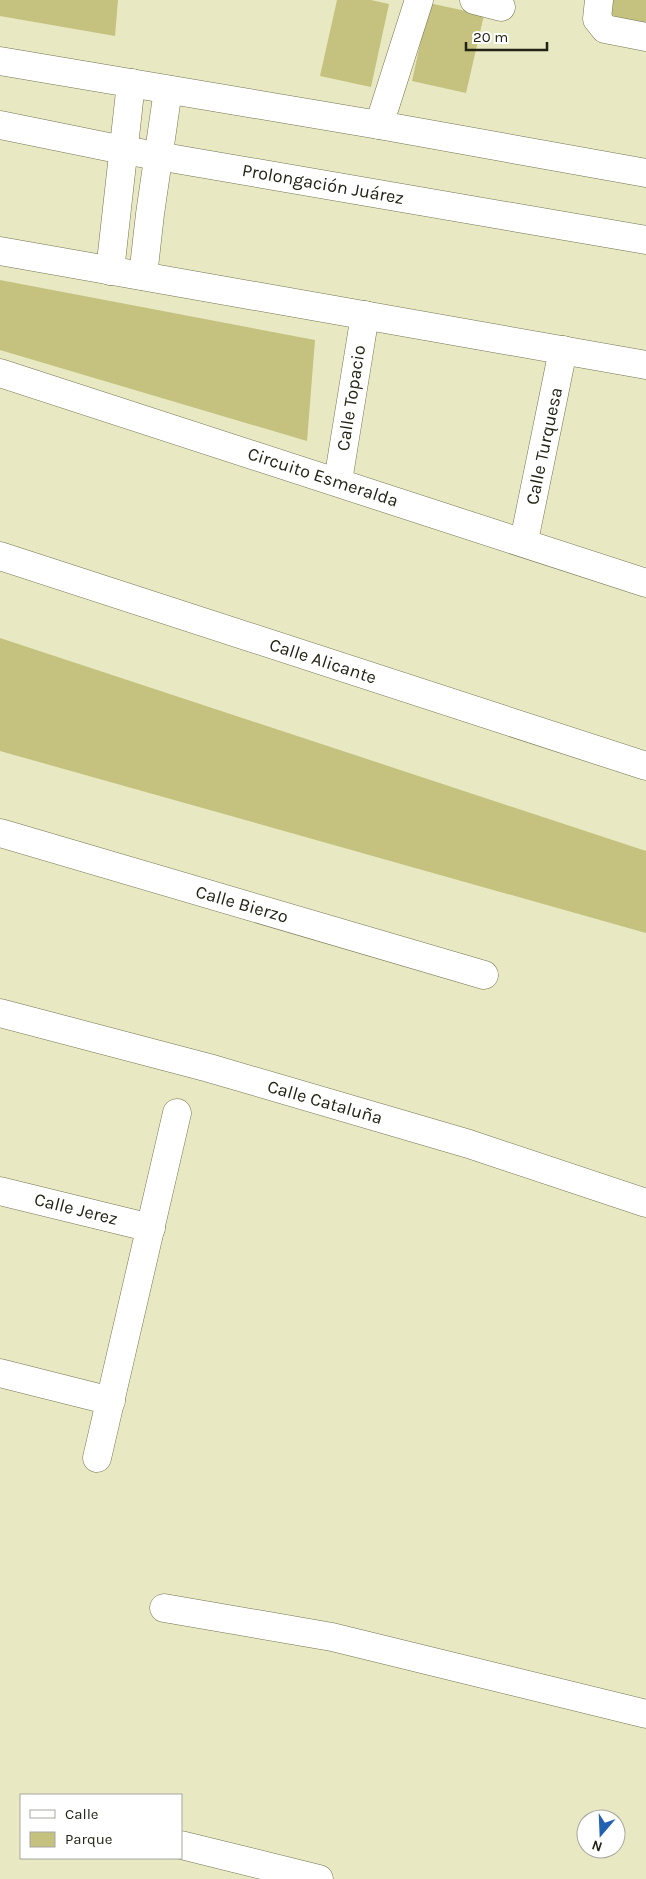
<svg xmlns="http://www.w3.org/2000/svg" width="646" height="1879" viewBox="0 0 646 1879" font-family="Karla,sans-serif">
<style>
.green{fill:#c4c27e}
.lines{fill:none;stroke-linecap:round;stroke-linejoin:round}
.street-casing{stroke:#747351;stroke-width:29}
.secondary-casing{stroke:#747351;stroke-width:29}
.street{stroke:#fff;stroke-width:28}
.secondary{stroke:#fff;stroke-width:28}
.labels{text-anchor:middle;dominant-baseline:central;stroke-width:5;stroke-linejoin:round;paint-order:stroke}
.street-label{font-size:18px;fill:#232315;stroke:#fff}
</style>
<rect width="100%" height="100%" fill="#e8e8c2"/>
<!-- green -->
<g class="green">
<path d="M0,0H118L115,36L0,16Z"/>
<path d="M337,0H371L389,4L371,87L320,76Z"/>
<path d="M606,0H646V32L615,27Z"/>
<path d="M429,3L484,15L466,93L412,81Z"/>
<path d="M0,280L315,340L307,441L0,350Z"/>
<path d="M0,638L646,851V933L0,751Z"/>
</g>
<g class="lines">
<!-- street casing -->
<g class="street-casing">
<g id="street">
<path d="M474,0L501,7"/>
<path d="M599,0L597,19L605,29L646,37"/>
<path d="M379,125L419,0"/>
<path d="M0,251L646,365"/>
<path d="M110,271L131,83"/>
<path d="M143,276L150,214L168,90"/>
<path d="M0,373L646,583"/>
<path d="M338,481L365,315"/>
<path d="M524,541L563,350"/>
<path d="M0,556L646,766"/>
<path d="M0,833L484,975"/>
<path d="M0,1013L209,1068L469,1144L646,1203"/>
<path d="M0,1191L151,1228"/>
<path d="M0,1373L111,1401"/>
<path d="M97,1458L177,1113"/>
<path d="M164,1608L332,1637L646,1714"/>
<path d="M181,1845L319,1879"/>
</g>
</g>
<!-- secondary casing -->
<g class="secondary-casing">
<g id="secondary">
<path d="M0,61L379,125L646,173"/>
<path d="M0,125L123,150L646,240"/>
</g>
</g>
<!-- street -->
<use href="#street" class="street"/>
<!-- secondary -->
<use href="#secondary" class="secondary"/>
</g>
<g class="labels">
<!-- street labels -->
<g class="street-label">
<text transform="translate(323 184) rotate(10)">Prolongación Juárez</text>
<text transform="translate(351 398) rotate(-81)">Calle Topacio</text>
<text transform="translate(544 446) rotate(-78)">Calle Turquesa</text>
<text transform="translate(323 477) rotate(18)">Circuito Esmeralda</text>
<text transform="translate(323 661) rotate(18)">Calle Alicante</text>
<text transform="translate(242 904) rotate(16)">Calle Bierzo</text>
<text transform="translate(325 1102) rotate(16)">Calle Cataluña</text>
<text transform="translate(76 1209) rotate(14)">Calle Jerez</text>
</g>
</g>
<!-- legend -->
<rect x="20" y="1794" width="162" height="65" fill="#ffffff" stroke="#a7a7a1"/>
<rect x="30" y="1810" width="25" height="8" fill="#ffffff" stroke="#a7a7a1"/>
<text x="65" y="1819" font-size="15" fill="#232315">Calle</text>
<rect x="30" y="1832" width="25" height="15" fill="#c4c27e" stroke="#a7a7a1"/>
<text x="65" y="1844" font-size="15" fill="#232315">Parque</text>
<!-- north arrow -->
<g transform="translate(601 1834) rotate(199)"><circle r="24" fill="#ffffff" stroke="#a7a7a1"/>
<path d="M0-4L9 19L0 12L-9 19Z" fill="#2260b2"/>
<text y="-8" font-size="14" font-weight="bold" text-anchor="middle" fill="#232315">N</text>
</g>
<!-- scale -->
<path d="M466 42v8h81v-8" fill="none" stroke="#232315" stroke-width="2.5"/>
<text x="473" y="42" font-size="15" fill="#232315" stroke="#ffffff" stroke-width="4" paint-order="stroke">20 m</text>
</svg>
